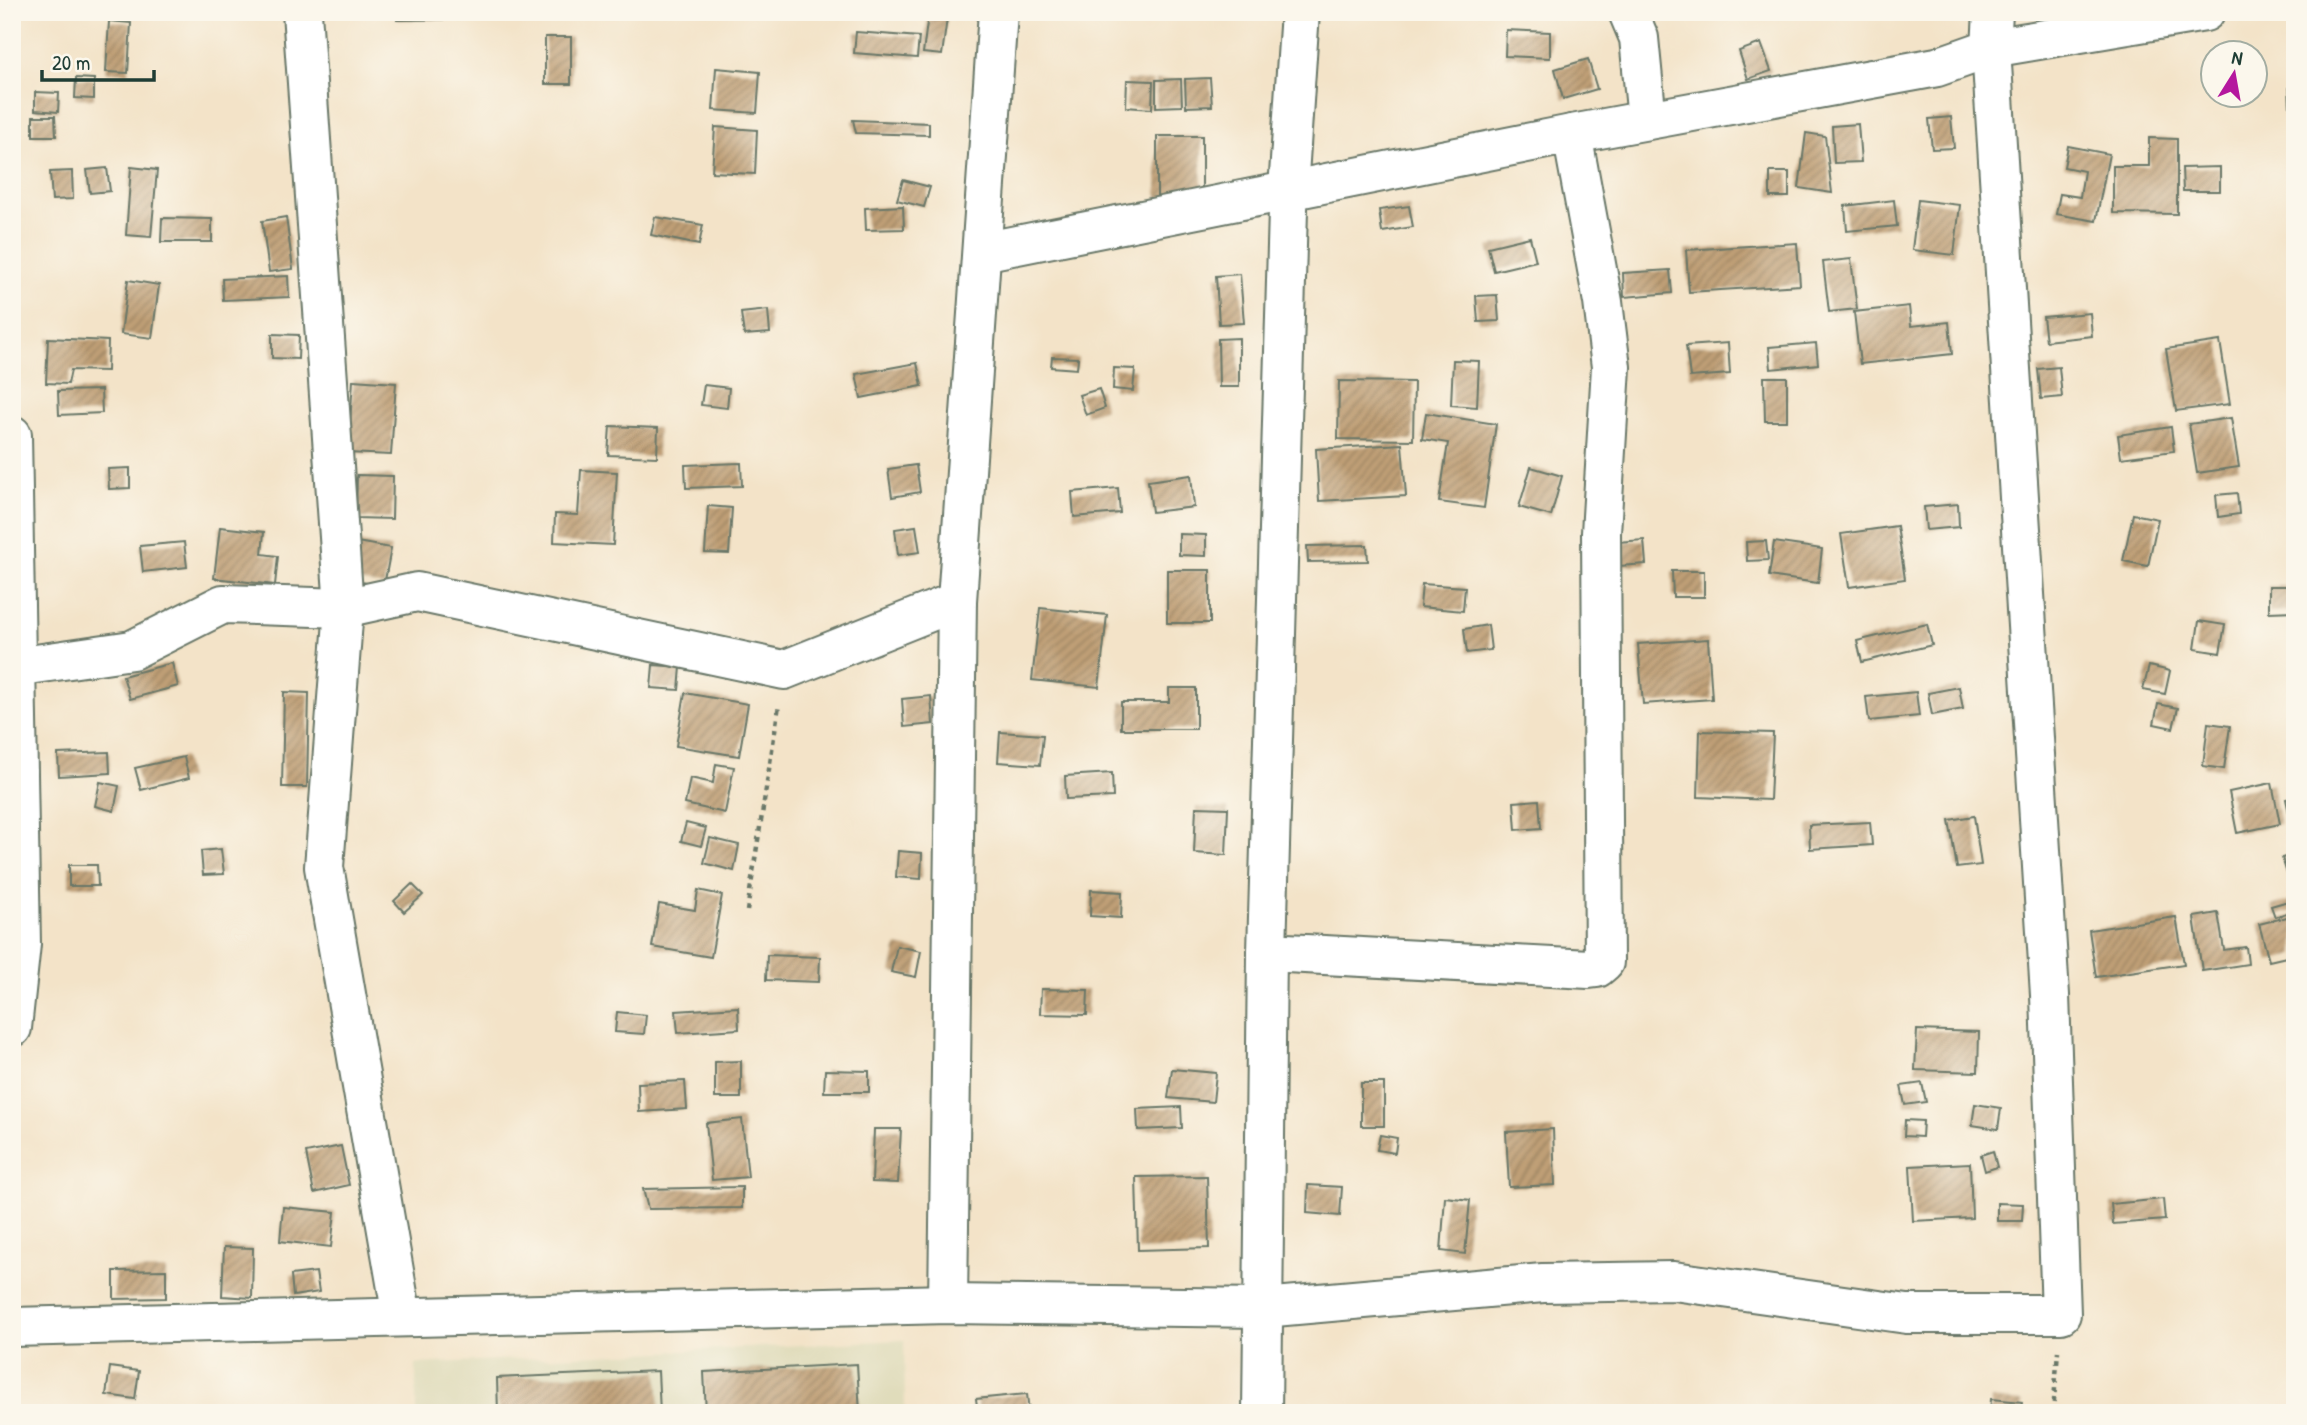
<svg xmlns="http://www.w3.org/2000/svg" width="2307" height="1425" viewBox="0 0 2307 1425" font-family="'Patrick Hand',sans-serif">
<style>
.built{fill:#e0dcbb}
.building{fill:url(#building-hatch)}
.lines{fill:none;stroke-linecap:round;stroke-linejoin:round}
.minor-casing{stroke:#697768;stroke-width:42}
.path{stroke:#697768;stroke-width:4.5;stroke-dasharray:5 5;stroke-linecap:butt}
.minor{stroke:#fff;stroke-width:38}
</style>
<defs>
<pattern id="building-hatch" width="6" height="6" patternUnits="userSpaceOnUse" patternTransform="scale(1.75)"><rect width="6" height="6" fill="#bf9f76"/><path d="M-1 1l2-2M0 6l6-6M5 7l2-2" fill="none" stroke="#9b8362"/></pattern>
</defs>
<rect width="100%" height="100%" fill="#fbf7ec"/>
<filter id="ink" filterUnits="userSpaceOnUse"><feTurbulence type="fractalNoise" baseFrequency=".0143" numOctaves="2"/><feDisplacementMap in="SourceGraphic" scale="14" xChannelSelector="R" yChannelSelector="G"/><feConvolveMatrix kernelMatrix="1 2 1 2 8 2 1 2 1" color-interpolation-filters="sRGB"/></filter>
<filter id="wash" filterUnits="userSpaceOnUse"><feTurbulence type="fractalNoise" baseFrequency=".00686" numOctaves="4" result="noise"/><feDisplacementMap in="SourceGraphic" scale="28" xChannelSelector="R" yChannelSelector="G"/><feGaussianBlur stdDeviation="1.57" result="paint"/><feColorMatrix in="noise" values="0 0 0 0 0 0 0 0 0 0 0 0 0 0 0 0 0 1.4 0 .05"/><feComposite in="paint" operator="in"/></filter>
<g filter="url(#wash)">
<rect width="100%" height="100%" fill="#f3e3c8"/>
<!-- built -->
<path class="built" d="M904,1340L905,1413H416V1364Z"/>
<g id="blocks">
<!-- building -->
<g class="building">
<path d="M397,12H461V19L397,20Z"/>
<path d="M928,15L947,18L942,55L923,53Z"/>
<path d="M109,21L131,23L128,73L106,72Z"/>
<path d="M1506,30L1550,32V58L1505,56Z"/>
<path d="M856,32L919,37L917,58L854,53Z"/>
<rect x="545" y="37" width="26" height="47"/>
<path d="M1761,43L1771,71L1748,79L1739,51Z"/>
<path d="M1588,59L1597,89L1563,99L1555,69Z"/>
<path d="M716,68L760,72L757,113L713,110Z"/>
<path d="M76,78L94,79V99L75,98Z"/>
<path d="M1210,78L1212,106L1186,107L1185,79Z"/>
<path d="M1181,79L1182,106L1156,107V80Z"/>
<path d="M1127,80L1153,81L1152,109L1126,107Z"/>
<path d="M2295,84V109H2290L2289,85Z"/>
<path d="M35,92L59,93L58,112L35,110Z"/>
<path d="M33,116H55L56,136H33Z"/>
<path d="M1951,117L1954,148L1932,149L1929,119Z"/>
<path d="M853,120L929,123V135L856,133Z"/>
<path d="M1858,124L1861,162L1834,163L1832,126Z"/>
<path d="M715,127L757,130L755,174L712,172Z"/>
<path d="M1806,133L1825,136L1832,193L1799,188Z"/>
<path d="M1157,136H1202V199L1157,198Z"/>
<path d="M2149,138L2177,139V214L2113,213V166H2149Z"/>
<path d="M2068,146L2109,154L2096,221L2056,214L2060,194L2080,197L2084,171L2064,167Z"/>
<path d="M131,167L157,170L151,237L126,235Z"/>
<path d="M2220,167V191H2183L2182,168Z"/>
<path d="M107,168L110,191L90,193L87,170Z"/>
<path d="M72,171L73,199L52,200L50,172Z"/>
<rect x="1770" y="172" width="19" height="25"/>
<path d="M903,180L930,187L924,207L897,200Z"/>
<path d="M1894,200L1897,226L1847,231L1845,206Z"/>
<path d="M1918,200L1960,205L1954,255L1912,250Z"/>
<path d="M903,206L904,229L866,230L865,208Z"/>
<path d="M1409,206L1413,227L1382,232L1379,210Z"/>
<path d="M286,217L293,269L269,272L262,221Z"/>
<path d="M655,217L703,225L699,245L651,235Z"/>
<path d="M162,218L212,219V242H161Z"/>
<path d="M1530,237L1536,261L1494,271L1488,247Z"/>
<path d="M1797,243L1800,285L1689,292L1686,250Z"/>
<path d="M1851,259L1857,309L1829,312L1823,262Z"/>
<path d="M1670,270L1672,293L1624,297L1623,273Z"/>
<path d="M1240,274L1244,323L1219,324L1216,276Z"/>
<path d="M288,276L289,297L223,300L222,279Z"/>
<path d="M128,280L159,285L152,338L121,334Z"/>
<path d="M1497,295L1499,321L1478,322L1476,296Z"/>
<path d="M1909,306L1911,326L1949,322L1952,354L1860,364L1854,312Z"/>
<path d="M768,310L770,333L744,335L741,313Z"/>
<path d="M2090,313L2092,336L2046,341L2043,317Z"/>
<path d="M272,334L299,335L298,359L272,358Z"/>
<path d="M48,338L108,341L107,371L71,370L68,384L46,383Z"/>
<path d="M1239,338V387H1219L1218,339Z"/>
<path d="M2220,341L2230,404L2176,411L2166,349Z"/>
<path d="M1728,343L1730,374L1690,377L1686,346Z"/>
<path d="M1816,343L1818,364L1771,369L1769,347Z"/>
<path d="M1052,357L1078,358L1077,369L1051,367Z"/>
<path d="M1453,360L1479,361L1477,407L1451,405Z"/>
<path d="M917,363L922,386L861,398L856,374Z"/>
<path d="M2059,367L2062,397L2041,399L2038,369Z"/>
<path d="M1114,368L1135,369L1133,391L1113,389Z"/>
<path d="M1764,377H1787V421H1765Z"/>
<path d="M353,380L396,383L391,455L348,453Z"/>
<path d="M1339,381L1414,382L1413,440L1338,439Z"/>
<path d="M704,385L729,388L727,408L701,405Z"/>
<path d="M1099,389L1105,408L1086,415L1079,395Z"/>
<path d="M101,390L102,413L59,415L58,391Z"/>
<path d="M1426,413L1496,424L1484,508L1439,502L1448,443L1422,439Z"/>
<path d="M2231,418L2239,467L2197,473L2189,424Z"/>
<path d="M610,426L658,428L657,457L608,455Z"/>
<path d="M2171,427L2174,451L2121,458L2118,435Z"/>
<path d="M1402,444L1406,496L1319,501L1316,449Z"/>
<path d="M741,463L742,486L686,488L685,465Z"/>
<path d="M916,465L920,492L892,497L888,469Z"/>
<path d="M1531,467L1562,476L1551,516L1519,507Z"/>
<path d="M130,468V488L109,489L108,469Z"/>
<path d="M581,470L617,472L613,545L554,542L555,514L578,515Z"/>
<path d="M357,475L393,476L392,519L356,518Z"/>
<path d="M1191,475L1194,507L1152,512L1148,481Z"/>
<path d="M1118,488L1120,513L1074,517L1072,492Z"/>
<path d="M2237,493L2239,514L2218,517L2216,495Z"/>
<path d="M1958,504L1959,527L1926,530L1924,507Z"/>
<path d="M708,506L732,508L729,554L705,553Z"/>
<path d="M2133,514L2158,519L2148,566L2123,561Z"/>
<path d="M916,526L920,552L898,555L895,529Z"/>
<path d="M1897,526L1905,579L1849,587L1841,534Z"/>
<path d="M220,527L264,532L262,554L278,556L275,585L214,578Z"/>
<path d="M1179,534L1206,535V556L1179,555Z"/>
<path d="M1644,540L1646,564L1619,566L1617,542Z"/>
<path d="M1766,541L1768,560L1747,561L1746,542Z"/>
<path d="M184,542L187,567L143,572L140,546Z"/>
<path d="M357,542L391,548L384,586L350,580Z"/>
<path d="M1774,542L1822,549L1818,583L1769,576Z"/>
<path d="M1367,545L1368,561L1308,562L1307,546Z"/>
<rect x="1167" y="570" width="43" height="53"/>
<path d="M1672,571H1704V597H1673Z"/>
<path d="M1422,584L1465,587L1463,611L1420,607Z"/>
<path d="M2269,586H2295V611L2269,612Z"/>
<path d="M1040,608L1107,615L1099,687L1032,680Z"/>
<path d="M2199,621L2225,625L2220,653L2195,649Z"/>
<path d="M1927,624L1932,645L1862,662L1857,641Z"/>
<path d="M1488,625L1491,650L1467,653L1464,629Z"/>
<path d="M1708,639L1712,699L1643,704L1638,644Z"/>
<path d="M172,663L178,686L130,699L123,676Z"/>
<path d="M653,665L681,667L679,690L651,688Z"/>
<path d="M2149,666L2170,671L2165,694L2143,690Z"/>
<path d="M1959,687L1963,709L1932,715L1928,693Z"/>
<path d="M1169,688H1196V729H1121V702H1169Z"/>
<path d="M284,692L309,693L307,787H282Z"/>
<path d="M1916,692L1919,716L1869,721L1866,697Z"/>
<path d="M685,693L748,704L739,756L676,746Z"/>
<path d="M931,696L933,724L904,727L902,699Z"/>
<path d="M2158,704L2178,708L2173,728L2154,724Z"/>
<path d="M2208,723L2230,726L2224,769L2203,766Z"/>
<path d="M1700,731L1773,733L1770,800L1698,797Z"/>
<path d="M1000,732L1043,735L1040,765L998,762Z"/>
<path d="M109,752L110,773L59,776L58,754Z"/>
<path d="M184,757L189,778L141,790L135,768Z"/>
<path d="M716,764L734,767L725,813L685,804L690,778L713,783Z"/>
<path d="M1112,773L1113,797L1066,799L1065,776Z"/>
<path d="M100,782L119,786L114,811L95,806Z"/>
<path d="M2272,783L2280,824L2237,833L2229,792Z"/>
<path d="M2295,797V821L2291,822L2286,799Z"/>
<path d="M1539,800L1541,828L1516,830L1514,802Z"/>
<path d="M1196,807L1228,808L1226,855L1194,853Z"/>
<path d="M1974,816L1981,865L1957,868L1949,820Z"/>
<path d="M1870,822L1872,845L1810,849L1809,825Z"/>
<path d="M686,823L706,828L701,846L681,841Z"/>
<path d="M710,838L739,845L734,871L704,863Z"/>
<path d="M221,849L224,874L203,875L201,851Z"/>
<path d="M898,851L922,853L921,879L896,877Z"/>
<path d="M2295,854V885L2291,886L2282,858Z"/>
<path d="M69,865H97L98,886H69Z"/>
<path d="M412,884L423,895L404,912L394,901Z"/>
<path d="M698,890L722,895L711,957L652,947L659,904L695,910Z"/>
<path d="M1091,890L1122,892L1121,918L1090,916Z"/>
<path d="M2295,899V910L2275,917L2271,906Z"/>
<path d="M2218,913L2224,950L2246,947L2248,964L2202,971L2194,917Z"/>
<path d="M2295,915V955L2269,961L2259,924Z"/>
<path d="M2176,917L2184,964L2096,977L2089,930Z"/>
<path d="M897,946L921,951L916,977L891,972Z"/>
<path d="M767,955L820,957L819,982L766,980Z"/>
<path d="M1041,989L1088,990L1087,1015L1040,1014Z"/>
<path d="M738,1007L739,1029L678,1033L676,1011Z"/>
<path d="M617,1012L646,1015L644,1034L615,1032Z"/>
<path d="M1917,1030L1979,1032L1978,1072L1915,1070Z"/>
<path d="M741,1061V1098H715V1062Z"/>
<path d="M1172,1069L1216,1073L1213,1102L1168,1098Z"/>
<path d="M825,1070L869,1071V1092H824Z"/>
<path d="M685,1081L687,1109L639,1112L638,1083Z"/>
<rect x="1361" y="1083" width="23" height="43"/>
<path d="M1922,1083L1926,1102L1905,1105L1901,1086Z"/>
<path d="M1975,1104L2001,1108L1998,1129L1972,1125Z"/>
<path d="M1181,1107L1182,1128L1138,1130L1137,1109Z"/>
<path d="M742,1119L748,1177L712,1180L706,1123Z"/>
<path d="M1905,1120L1923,1121L1922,1137L1904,1136Z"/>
<path d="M874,1129H901L898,1183L872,1182Z"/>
<path d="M1553,1129L1555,1185L1509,1187L1506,1132Z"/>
<path d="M1380,1135L1397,1138L1395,1153L1377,1150Z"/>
<path d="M341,1146L349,1185L314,1193L306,1153Z"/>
<path d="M1993,1151L1997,1167L1985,1171L1981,1155Z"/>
<path d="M1970,1163L1972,1218L1913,1221L1910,1166Z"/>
<path d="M1207,1176L1209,1248L1138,1250L1136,1177Z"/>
<path d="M1308,1185L1342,1187L1340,1216L1307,1213Z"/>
<path d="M742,1187V1208L648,1209L643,1189Z"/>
<path d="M1445,1197L1470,1200L1465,1254L1441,1251Z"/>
<path d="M2163,1199L2165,1220L2113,1224L2111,1204Z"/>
<path d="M1997,1203L2023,1204L2022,1221H1997Z"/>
<path d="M283,1207L335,1212L331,1247L280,1241Z"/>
<path d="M224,1247L253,1248L252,1298L222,1296Z"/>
<path d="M166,1270V1298L114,1299V1271Z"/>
<path d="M316,1272L319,1292L293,1296L291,1275Z"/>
<path d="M857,1364L860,1413H706L704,1372Z"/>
<path d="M110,1367L139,1371L135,1399L106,1395Z"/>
<path d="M658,1371L660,1413H498L497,1378Z"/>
<path d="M1027,1394L1029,1413H978L976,1399Z"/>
<path d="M1991,1399L2022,1402L2021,1413H1990Z"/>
</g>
</g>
</g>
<g filter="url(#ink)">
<use href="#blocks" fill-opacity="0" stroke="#697768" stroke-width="2"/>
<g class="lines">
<!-- minor casing -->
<g class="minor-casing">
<g id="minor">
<path d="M302,12L344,608L324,867L402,1317"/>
<path d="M1628,12L1639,38L1647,120"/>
<path d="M982,252L1572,134L1937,67L1991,48L2205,12"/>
<path d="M12,435L21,944L12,1028"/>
<path d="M15,667L132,650L223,604L344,608L417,592L784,670L957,601"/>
<path d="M1267,952L1589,969L1597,968L1604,962L1601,533L1611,367L1603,302L1572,134"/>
<path d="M948,1304L957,601L998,12"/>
<path d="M12,1327L948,1304L1263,1308L1543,1283L1674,1281L1907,1314H2061L2050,995L1991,48L1993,12"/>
<path d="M1262,1413L1267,952L1289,175L1300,12"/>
</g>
</g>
<!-- path -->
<g class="path">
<path d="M747,911L779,705"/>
<path d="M2053,1413L2058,1351"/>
</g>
<!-- minor -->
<use href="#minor" class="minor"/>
</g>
</g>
<!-- margin -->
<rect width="2307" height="1425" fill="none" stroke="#fbf7ec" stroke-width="42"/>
<!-- north arrow -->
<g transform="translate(2234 74) rotate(11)"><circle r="33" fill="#fbf7ec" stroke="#a3ada2" stroke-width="2"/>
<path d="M0-5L12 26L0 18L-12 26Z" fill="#b5179e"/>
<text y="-10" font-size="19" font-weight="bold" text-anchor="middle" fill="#1f3d34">N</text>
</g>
<!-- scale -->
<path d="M42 70v10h112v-10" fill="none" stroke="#1f3d34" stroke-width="3.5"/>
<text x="52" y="70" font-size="21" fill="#1f3d34" stroke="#fbf7ec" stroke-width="5" paint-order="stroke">20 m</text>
</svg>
